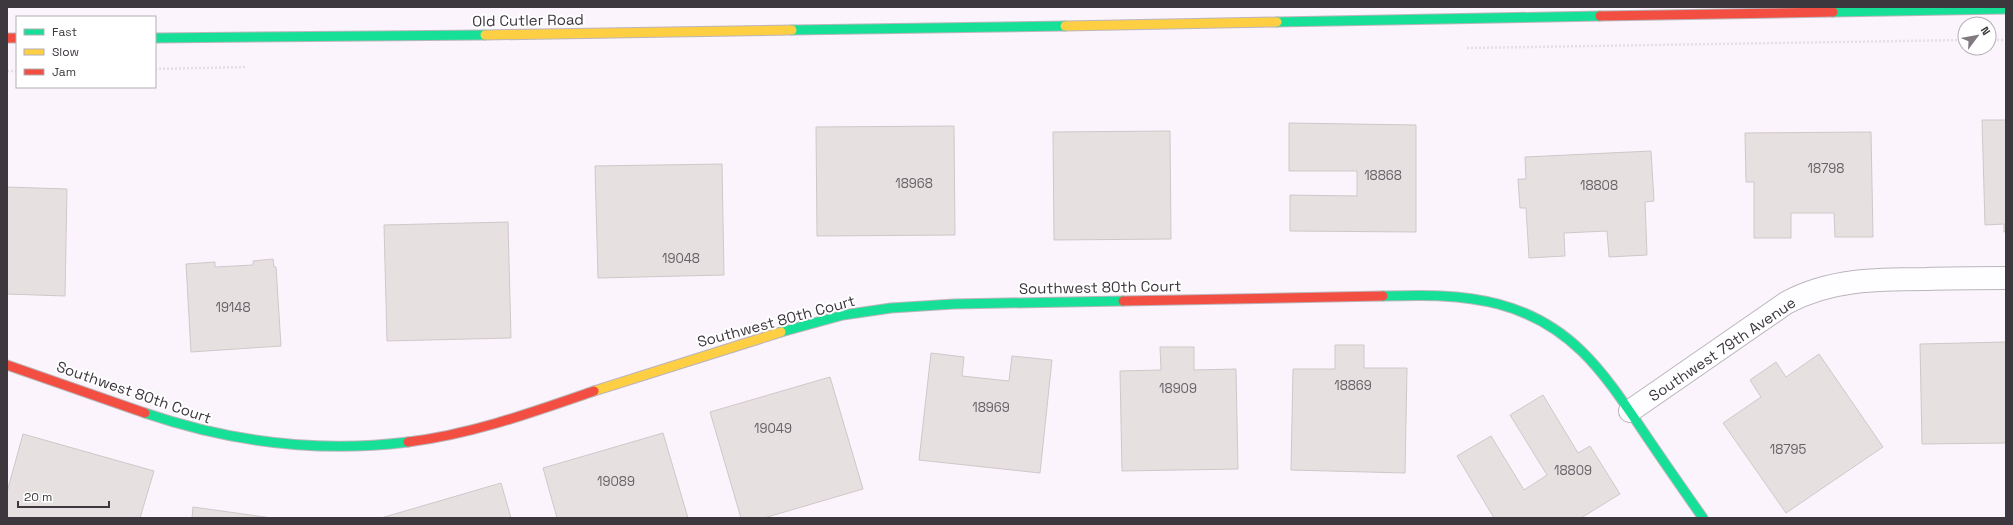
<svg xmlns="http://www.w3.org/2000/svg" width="2013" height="525" viewBox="0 0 2013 525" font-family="'Space Grotesk',sans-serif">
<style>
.building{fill:#e7e0e1;stroke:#cfc8c9}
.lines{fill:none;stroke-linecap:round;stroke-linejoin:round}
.street-casing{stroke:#bbb5bb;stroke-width:24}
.fast-casing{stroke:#bbb5bb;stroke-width:11}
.slow-casing{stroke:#bbb5bb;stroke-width:11}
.jam-casing{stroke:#bbb5bb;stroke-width:11}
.path{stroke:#e2e0e2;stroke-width:2.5;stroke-dasharray:2 2;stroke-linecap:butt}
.street{stroke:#fefdff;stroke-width:22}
.fast{stroke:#16e098;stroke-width:9}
.slow{stroke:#ffcf43;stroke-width:9}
.jam{stroke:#f24e42;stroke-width:9}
.labels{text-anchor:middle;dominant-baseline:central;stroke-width:4;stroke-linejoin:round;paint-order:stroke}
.number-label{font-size:13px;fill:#686268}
.street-label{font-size:15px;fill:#3d373e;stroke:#fff}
</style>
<rect width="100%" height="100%" fill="#fbf4fc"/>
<!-- building -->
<g class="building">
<path d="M1982,120H2006V232H2004V224L1985,225Z"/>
<path d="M1289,123L1416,125V232L1290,231V195L1357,196V171H1289Z"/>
<path d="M954,126L955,235L817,236L816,127Z"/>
<path d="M1170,131L1171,239L1054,240L1053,132Z"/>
<path d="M1871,132L1873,237H1835L1834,213H1791V238H1754V182H1746L1745,133Z"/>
<path d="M1651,151L1654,201L1645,202L1647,255L1609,257L1607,231L1564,233L1565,256L1529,258L1526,208H1520L1518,179H1526L1525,157Z"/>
<path d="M722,164L724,275L598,278L595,166Z"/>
<path d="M7,187L67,189L65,296L7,294Z"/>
<path d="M508,222L511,338L387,341L384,225Z"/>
<path d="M273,259L274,267H276L281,346L191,352L186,264L215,262V267L253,265V261Z"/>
<path d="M2006,342V443L1922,444L1920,344Z"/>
<path d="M1335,345H1364V368H1407L1405,473L1291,470L1293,369H1335Z"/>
<path d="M1160,347H1194V370L1236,369L1238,469L1122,471L1120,371L1161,370Z"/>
<path d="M931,353L964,357L962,376L1009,381L1012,356L1052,360L1040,473L919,460Z"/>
<path d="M1819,354L1883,447L1786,513L1723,423L1761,397L1750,380L1776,362L1786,377Z"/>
<path d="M830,377L863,489L764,518H741L710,412Z"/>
<path d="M1543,395L1578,453L1590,446L1620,494L1581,518H1494L1457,456L1491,436L1524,490L1547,475L1510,415Z"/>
<path d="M663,433L688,518H557L543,468Z"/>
<path d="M23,434L154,471L140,518H7V492Z"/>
<path d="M501,483L511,518H381Z"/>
<path d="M193,507L272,518H192Z"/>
</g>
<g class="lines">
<!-- street casing -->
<g class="street-casing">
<path id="street" d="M1630,411L1786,303C1830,279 1878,279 1926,279C1953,278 1979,278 2006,278"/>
</g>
<!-- fast casing -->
<g class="fast-casing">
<g id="fast">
<path d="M1833,12L2006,9"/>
<path d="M1277,22L1600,16"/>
<path d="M792,30L1065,26"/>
<path d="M155,38L485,35"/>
<path d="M1383,296C1422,295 1460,294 1498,304C1570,323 1602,370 1641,428C1661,458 1682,488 1703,518"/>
<path d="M781,332L843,315L891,308L954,304L1123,301"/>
<path d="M145,413C230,442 319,453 408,442"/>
</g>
</g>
<!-- slow casing -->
<g class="slow-casing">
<g id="slow">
<path d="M1065,26L1277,22"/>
<path d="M485,35L792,30"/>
<path d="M594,391L781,332"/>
</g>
</g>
<!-- jam casing -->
<g class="jam-casing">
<g id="jam">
<path d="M1600,16L1833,12"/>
<path d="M7,38H17"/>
<path d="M1123,301L1383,296"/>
<path d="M7,365L145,413"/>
<path d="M408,442C473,434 533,412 594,391"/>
</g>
</g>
<!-- path -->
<g class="path">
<path d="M1989,40H2006"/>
<path d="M1467,48L1965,40"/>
<path d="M155,69L246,67"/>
<path d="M7,71H17"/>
</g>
<!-- street -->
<use href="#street" class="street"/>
<!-- fast -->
<use href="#fast" class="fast"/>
<!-- slow -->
<use href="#slow" class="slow"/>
<!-- jam -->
<use href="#jam" class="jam"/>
</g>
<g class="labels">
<!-- number labels -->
<g class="number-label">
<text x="1826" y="168">18798</text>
<text x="1383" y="175">18868</text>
<text x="914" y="183">18968</text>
<text x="1599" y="185">18808</text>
<text x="681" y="258">19048</text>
<text x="233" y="307">19148</text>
<text x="1353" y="385">18869</text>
<text x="1178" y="388">18909</text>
<text x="991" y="407">18969</text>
<text x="773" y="428">19049</text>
<text x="1788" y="449">18795</text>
<text x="1573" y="470">18809</text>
<text x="616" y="481">19089</text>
</g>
<!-- street labels -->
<g class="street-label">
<text transform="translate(528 20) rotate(-1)">Old Cutler Road</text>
<text transform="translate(1100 287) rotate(-1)">Southwest 80th Court</text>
<text transform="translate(776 321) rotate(-15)">Southwest 80th Court</text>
<text transform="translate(1722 349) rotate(-34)">Southwest 79th Avenue</text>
<text transform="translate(134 392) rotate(19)">Southwest 80th Court</text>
</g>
</g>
<!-- border -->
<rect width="2013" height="525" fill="none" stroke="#3d373e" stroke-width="16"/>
<!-- legend -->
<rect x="16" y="16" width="140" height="72" fill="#ffffff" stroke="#b1afb2"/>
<rect x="24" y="29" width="20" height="6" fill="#16e098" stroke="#b1afb2"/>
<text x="52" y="36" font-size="12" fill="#3d373e">Fast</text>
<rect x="24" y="49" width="20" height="6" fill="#ffcf43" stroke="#b1afb2"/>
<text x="52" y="56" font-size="12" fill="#3d373e">Slow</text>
<rect x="24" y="69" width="20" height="6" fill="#f24e42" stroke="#b1afb2"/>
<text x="52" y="76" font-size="12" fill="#3d373e">Jam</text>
<!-- north arrow -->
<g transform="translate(1977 36) rotate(58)"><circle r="19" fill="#ffffff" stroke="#b1afb2"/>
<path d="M0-3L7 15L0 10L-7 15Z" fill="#807980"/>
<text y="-6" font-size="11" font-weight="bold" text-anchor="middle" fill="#3d373e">N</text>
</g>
<!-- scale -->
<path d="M18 501v6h91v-6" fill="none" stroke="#3d373e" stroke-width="2"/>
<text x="24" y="501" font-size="12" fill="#3d373e" stroke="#ffffff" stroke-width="3" paint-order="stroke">20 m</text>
</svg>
